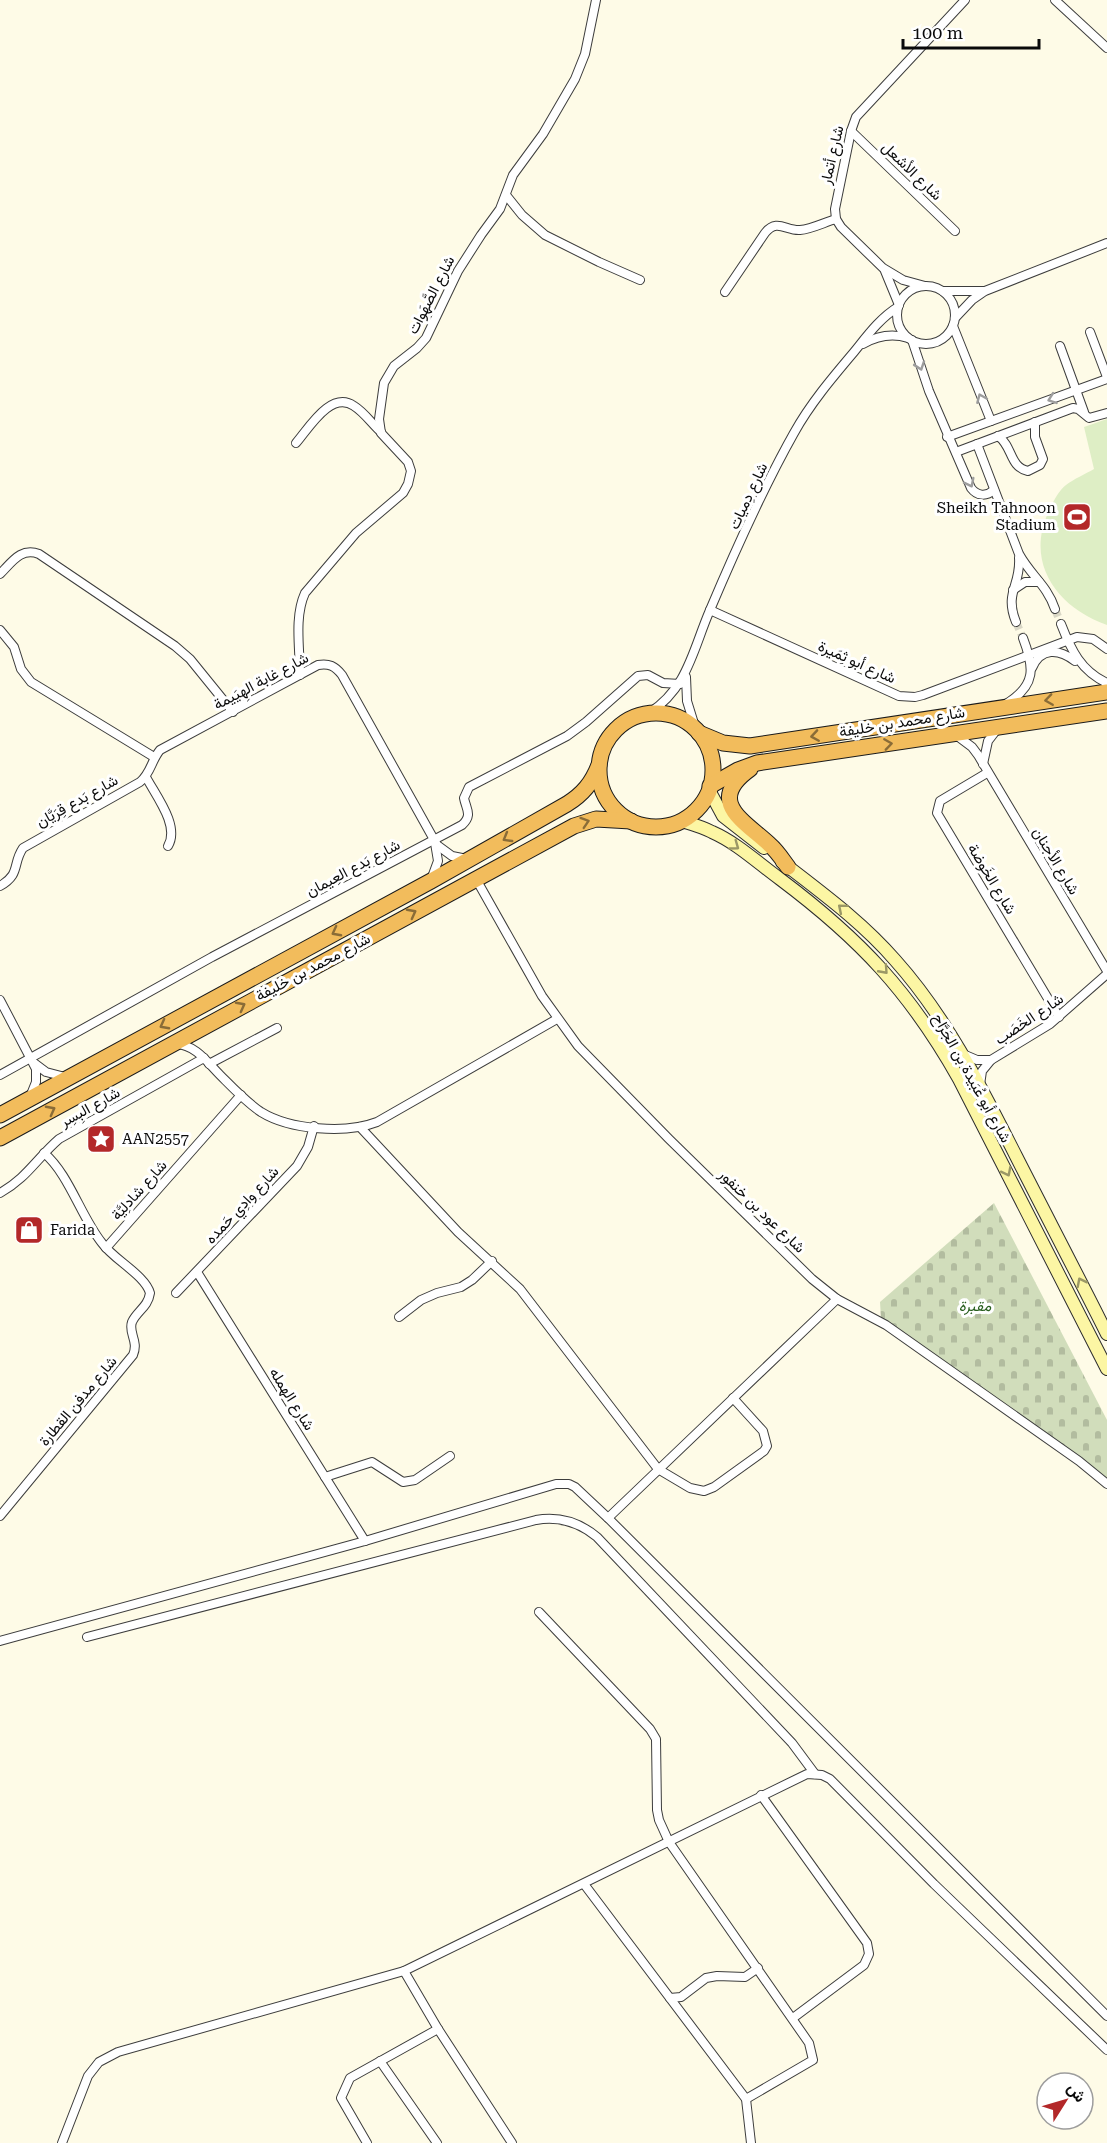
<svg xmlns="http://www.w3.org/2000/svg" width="1107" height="2143" viewBox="0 0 1107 2143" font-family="'Roboto Serif',Vazirmatn,serif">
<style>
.cemetery{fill:url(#cemetery-stones)}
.pitch{fill:#deeec5}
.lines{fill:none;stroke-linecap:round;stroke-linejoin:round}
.minor-tunnel{stroke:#d9d7c6;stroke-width:8;stroke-dasharray:8 4;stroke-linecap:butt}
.minor-casing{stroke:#3d3d3d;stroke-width:10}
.secondary-casing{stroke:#2c2c2c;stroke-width:14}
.trunk-casing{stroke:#1b1b1b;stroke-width:17}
.minor{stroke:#fff;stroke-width:8}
.secondary{stroke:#fcf6a4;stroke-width:12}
.trunk{stroke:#f2bc5c;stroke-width:15}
.oneway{stroke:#9d9d9d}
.oneway2{stroke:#8a6c37}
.oneway3{stroke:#9b9866}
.labels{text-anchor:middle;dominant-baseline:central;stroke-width:6;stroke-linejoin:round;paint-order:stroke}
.street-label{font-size:15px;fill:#0a0a0a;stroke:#fff}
.poi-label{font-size:15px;fill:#0a0a0a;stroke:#fff;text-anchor:start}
.park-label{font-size:15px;font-style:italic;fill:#285e1e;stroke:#fff}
</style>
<defs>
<pattern id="cemetery-stones" width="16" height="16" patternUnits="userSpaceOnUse" patternTransform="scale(1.5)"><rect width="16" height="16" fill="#d1ddbb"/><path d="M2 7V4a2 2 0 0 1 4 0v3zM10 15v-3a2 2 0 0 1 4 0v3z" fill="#b2bc9f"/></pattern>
</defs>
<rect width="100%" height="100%" fill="#fefbe7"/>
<!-- cemetery -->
<path class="cemetery" d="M994,1203L1107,1420V1479L881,1319L880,1302Z"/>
<!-- pitch -->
<path class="pitch" d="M1107,419V625C1058,608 1025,564 1048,513C1052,504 1058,491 1066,485C1074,479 1085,474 1094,469L1084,427Z"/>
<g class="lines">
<!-- minor-tunnel -->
<g class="minor-tunnel">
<path d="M1055,609L1061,624"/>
<path d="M1016,622L1023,638"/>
</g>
<!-- minor casing -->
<g class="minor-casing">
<g id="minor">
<path d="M1055,0L1107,48"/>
<path d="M851,131L955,231"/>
<path d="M506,195L522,215L545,235L599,262L640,280"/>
<path d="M885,271L899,305"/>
<path d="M925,286L903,280L883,268L841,227L836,219L835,209L851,131L856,117L965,0"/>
<circle cx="926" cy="315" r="29"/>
<path d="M943,291H984"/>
<path d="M725,292L765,233C777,218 786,231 800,230C812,229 825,222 836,219"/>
<path d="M955,318L972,300L985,291L1107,243"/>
<path d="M953,326L991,421"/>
<path d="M1090,332L1107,377"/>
<path d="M912,340L929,391L971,488C977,496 986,497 994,490"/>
<path d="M863,344C877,336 892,333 908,338"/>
<path d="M1060,346L1084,412"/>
<path d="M998,436C1013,446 1009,467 1028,471L1040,465L1043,459L1035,437V422"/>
<path d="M947,437L1107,379"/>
<path d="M296,443C309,428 331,390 354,406C364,412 372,424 381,432"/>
<path d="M977,444L1019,554C1031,576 1047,585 1055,609"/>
<path d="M956,452L1073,408L1078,409L1089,418L1107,413"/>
<path d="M0,574C12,562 21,547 39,554L175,646L190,659L233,712"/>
<path d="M1013,590L1025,582H1039"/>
<path d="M710,610L899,696L915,697L923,695L1077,637L1093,639L1107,649"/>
<path d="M1016,622C1004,592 1021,586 1019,558"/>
<path d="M1061,624C1071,650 1081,671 1107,683"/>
<path d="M0,630L14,647L21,669L31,682L154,757"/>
<path d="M1032,668C1041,647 1059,649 1075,661"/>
<path d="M300,675C300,649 294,617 305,593L356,533L403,493L408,484L411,471L408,462L381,433L379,419L384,383L394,366L417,348L426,338L458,271L481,235L500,209L513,175L543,134L575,79L585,54L596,0"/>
<path d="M686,677L687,701L696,730"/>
<path d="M1006,704C1037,685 1034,667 1023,638"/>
<path d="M649,713C688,688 693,649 710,610C735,551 763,488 794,433C810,404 832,378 854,352C867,336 880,318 898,307"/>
<path d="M956,735L972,747L978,755L1107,971"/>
<path d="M983,764L988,741L998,728"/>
<path d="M987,773L940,801L937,813L1059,1017"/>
<path d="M146,777C156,796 180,826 168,846"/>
<path d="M476,879L542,996L578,1046L669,1139L812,1279L837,1299L886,1325L1079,1461L1107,1484"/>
<path d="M431,880L438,861L435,843"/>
<path d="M0,886C21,874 12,864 23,848L140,782C151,773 151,761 160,750L318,665C329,663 335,666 342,675L437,845L452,856L467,859"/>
<path d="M0,1000L36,1069V1082L30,1097"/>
<path d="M176,1044C196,1045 207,1062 220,1075C233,1088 246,1102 261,1112C290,1130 346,1134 377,1122L557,1019"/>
<path d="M963,1054L977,1060H991"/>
<path d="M34,1063L46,1072L65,1077"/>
<path d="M209,1064L277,1028"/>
<path d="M0,1075L212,957L462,825C473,815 466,809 464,798L469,787L567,736L586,722L638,676L648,675L663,683L680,684"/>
<path d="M980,1085L982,1071L991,1060L1050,1024L1107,974"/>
<path d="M360,1127L458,1232L520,1289L658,1469L690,1488L704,1491L714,1487L764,1451L767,1446L763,1431L733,1398"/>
<path d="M0,1193C27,1178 37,1158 59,1139L204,1058"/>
<path d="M106,1248L241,1095"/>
<path d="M197,1272L365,1541"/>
<path d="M176,1293L297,1166L308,1147L314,1126"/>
<path d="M399,1317L421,1300L437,1293L461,1287L472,1280L492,1261"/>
<path d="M325,1477L372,1462L403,1482L415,1480L450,1456"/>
<path d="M0,1516L133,1355C139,1341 128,1333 132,1322C137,1311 148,1307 150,1293C145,1275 114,1260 102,1243C81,1217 69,1174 44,1153"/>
<path d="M608,1518L837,1299"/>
<path d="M539,1612L650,1729L656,1739L657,1810L659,1820L669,1842L809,2043L813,2060L746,2099"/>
<path d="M87,1637L536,1520C559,1516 579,1522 597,1537L792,1743L815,1774"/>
<path d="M0,1641L365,1541L556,1484H569L575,1487L608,1518L1107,2016"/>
<path d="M761,1795L867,1943L869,1954L864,1965L793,2018"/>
<path d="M584,1884L746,2099L751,2143"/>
<path d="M404,1971L438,2029L512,2143"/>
<path d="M670,1998L681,1997L706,1978L717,1976L745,1977L758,1968"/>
<path d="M380,2061L437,2143"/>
<path d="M62,2143L88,2076L99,2062L118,2052L404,1971L807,1774L822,1775L830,1779L934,1884L1107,2050"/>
<path d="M367,2143L341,2098L350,2078L438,2029"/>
</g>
</g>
<!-- secondary casing -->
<g class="secondary-casing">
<g id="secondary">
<path d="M709,790L723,816L764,848"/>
<path d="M682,821C692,824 703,827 712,832C737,843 758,863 780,879C860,939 910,992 959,1079L1107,1369"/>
<path d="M782,862C822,893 862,922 895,960C947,1018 981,1087 1016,1156C1046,1215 1077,1274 1107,1334"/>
</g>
</g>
<!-- trunk casing -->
<g class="trunk-casing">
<g id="trunk">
<circle cx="656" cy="770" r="57"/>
<path d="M699,733L723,743L750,746L1107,692"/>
<path d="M750,769C704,802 746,822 770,845C777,851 782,859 788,867"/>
<path d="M710,786L738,770L757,763L1107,711"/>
<path d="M0,1115L431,881L567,804C583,794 592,783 599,765"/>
<path d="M0,1138L574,826L596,819L631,821"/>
</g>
</g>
<!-- minor -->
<use href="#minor" class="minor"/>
<!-- secondary -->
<use href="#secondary" class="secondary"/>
<!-- trunk -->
<use href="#trunk" class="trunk"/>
</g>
<!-- one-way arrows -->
<defs><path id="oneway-chevron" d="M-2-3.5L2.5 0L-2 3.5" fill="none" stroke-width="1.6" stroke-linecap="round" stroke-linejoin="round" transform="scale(1.5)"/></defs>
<g class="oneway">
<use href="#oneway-chevron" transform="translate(920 366) rotate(71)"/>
<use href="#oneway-chevron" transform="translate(981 398) rotate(-113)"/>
<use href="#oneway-chevron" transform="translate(1052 399) rotate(160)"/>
<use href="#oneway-chevron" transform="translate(970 483) rotate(63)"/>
</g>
<g class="oneway2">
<use href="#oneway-chevron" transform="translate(1049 700) rotate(172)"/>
<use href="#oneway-chevron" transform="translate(815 736) rotate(171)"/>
<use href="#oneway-chevron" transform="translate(888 744) rotate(-8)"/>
<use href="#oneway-chevron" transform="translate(585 822) rotate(-18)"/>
<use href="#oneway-chevron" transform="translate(507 838) rotate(150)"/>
<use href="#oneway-chevron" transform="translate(412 913) rotate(-28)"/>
<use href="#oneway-chevron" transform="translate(336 932) rotate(152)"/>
<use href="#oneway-chevron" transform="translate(241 1006) rotate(-28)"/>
<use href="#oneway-chevron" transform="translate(164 1025) rotate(152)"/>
<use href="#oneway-chevron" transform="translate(51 1110) rotate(-28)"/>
</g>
<g class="oneway3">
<use href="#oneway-chevron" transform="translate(735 846) rotate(36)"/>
<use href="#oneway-chevron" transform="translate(842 908) rotate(-140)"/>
<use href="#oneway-chevron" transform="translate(884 970) rotate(48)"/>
<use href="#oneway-chevron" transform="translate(1007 1172) rotate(63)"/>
<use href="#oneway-chevron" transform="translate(1081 1282) rotate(-117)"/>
</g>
<!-- icons -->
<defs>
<g id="stadium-square" transform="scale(1.5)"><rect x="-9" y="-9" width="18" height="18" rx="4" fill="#b32829" stroke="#fff"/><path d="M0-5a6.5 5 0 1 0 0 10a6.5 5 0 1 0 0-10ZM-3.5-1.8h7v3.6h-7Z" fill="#fff"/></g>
<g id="sight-square" transform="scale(1.5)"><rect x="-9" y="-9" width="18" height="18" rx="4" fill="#b32829" stroke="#fff"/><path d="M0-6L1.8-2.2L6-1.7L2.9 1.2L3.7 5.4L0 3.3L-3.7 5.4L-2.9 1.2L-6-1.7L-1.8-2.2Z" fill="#fff"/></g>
<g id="shop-square" transform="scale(1.5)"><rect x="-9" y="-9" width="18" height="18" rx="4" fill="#b32829" stroke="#fff"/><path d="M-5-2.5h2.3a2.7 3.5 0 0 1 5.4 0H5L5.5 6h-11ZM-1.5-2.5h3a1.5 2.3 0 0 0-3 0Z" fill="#fff"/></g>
</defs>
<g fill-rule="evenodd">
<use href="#stadium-square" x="1077" y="517"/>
<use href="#sight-square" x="101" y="1139"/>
<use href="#shop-square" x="29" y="1230"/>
</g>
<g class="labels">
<!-- street labels -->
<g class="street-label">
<text transform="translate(832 155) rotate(-77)">شارع أتمار</text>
<text transform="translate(912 171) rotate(44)">شارع الأشعل</text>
<text transform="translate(431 295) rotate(-63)">شارع الصَّهَوات</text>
<text transform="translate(748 496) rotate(-65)">شارع دِميات</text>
<text transform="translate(857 662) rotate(24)">شارع أبو ثِمَيرة</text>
<text transform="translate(261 681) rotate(-28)">شارع غابة الهِيَيمة</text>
<text transform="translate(902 722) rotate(-9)">شارع محمد بن خليفة</text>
<text transform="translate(77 801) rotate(-29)">شارع بَدع قِرَيَّان</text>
<text transform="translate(1056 861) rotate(59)">شارع الأجنان</text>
<text transform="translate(353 868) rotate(-28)">شارع بَدع العِيمان</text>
<text transform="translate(992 879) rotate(59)">شارع الخَوضة</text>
<text transform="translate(313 967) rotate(-28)">شارع محمد بن خليفة</text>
<text transform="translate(1029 1019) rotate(-34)">شارع الخَصَب</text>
<text transform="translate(972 1078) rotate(61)">شارع أبو عُبَيدة بن الجَرَّاح</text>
<text transform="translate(90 1107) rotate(-29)">شارع البِسِر</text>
<text transform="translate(139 1190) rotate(-48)">شارع شادلِيَّة</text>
<text transform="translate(242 1205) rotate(-47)">شارع وادِي حَمده</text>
<text transform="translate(762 1211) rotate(44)">شارع عود بن خنفور</text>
<text transform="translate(292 1399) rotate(58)">شارع الهمله</text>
<text transform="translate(78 1401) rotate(-50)">شارع مدفن القطارة</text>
</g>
<!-- poi labels -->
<g class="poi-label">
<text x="1056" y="508" text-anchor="end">Sheikh Tahnoon<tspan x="1056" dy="17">Stadium</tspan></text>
<text x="122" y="1139">AAN2557</text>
<text x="50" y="1230">Farida</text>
</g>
<!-- park labels -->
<g class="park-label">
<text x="975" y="1306">مقبرة</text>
</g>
</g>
<!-- north arrow -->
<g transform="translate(1065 2101) rotate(53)"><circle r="28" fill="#ffffff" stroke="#9d9d9d" stroke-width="1.5"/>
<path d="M0-4.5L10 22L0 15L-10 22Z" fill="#b32829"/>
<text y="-9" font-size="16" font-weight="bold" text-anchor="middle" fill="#0a0a0a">ش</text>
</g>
<!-- scale -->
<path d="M903 39v9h136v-9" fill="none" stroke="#0a0a0a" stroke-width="3"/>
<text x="912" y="39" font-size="18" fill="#0a0a0a" stroke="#ffffff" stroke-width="4.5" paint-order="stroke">100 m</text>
</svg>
